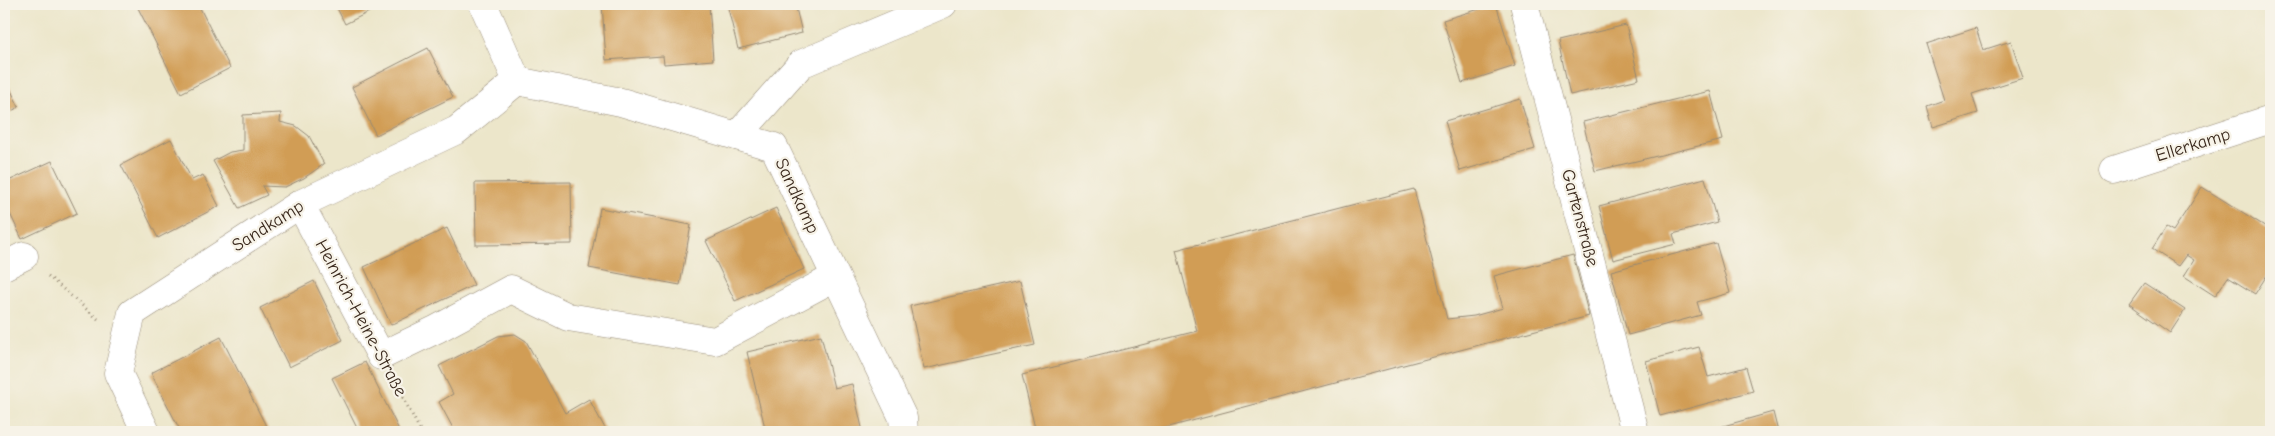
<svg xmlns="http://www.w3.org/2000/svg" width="2275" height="436" viewBox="0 0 2275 436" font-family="'Comic Neue',sans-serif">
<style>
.building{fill:#d19d54}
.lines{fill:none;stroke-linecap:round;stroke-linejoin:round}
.minor-casing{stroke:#948874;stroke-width:29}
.path{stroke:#948874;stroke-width:3;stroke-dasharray:1 4;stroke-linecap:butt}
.minor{stroke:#fff;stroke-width:28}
.labels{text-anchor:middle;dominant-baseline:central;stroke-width:4.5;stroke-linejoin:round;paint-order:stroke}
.street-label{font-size:18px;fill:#3b2a1e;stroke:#f7f3e8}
</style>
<rect width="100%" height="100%" fill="#f7f3e8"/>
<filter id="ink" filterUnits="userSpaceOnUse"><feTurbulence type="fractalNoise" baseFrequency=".02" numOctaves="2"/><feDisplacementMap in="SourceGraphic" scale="10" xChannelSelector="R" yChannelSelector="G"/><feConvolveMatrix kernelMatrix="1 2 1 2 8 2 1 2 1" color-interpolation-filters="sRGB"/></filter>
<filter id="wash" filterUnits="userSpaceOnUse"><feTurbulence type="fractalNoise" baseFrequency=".0096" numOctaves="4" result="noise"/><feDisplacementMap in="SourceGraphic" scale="20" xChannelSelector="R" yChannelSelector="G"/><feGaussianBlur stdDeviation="1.12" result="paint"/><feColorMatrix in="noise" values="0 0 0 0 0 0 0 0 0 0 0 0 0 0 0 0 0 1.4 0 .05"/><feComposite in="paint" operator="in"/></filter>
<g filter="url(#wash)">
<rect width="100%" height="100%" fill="#ece6ca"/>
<g id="blocks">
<!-- building -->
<g class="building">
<path d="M136,4H198L230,68L181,93Z"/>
<path d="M335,4H385L345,24Z"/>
<path d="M602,4H709L713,60L664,64L663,56L606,60Z"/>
<path d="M727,4H795L802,33L738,49Z"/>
<path d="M1496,4L1515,66L1462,83L1443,20Z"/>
<path d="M1626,25L1639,79L1570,95L1558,41Z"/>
<path d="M1976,28L1983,50L2011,41L2023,78L1972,94L1978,113L1933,127L1927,106L1944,100L1926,44Z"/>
<path d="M428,48L453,97L376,135L352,87Z"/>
<path d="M4,76L19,107L4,115Z"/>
<path d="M1710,91L1723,140L1595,171L1583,122Z"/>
<path d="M1520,99L1535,149L1460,171L1445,121Z"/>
<path d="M281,113L280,122L296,126L309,136L324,164L304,178L285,187L262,186L267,195L239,208L213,161L230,152L243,150V115Z"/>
<path d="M171,139L192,180L203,175L219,206L158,238L121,165Z"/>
<path d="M52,161L77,213L22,239L4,201V183Z"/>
<path d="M1705,178L1717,222L1673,234L1676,244L1613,260L1599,206Z"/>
<path d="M571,182L572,244L476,245L475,183Z"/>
<path d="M2202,187L2271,230V269L2255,294L2228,277L2215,296L2184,276L2194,260L2186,255L2178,266L2152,249L2166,227L2173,231Z"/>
<path d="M1414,189L1447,319L1474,316L1503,308L1494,276L1573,255L1589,316L1150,432H1036L1022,375L1197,331L1176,250Z"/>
<path d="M600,208L691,225L680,285L589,268Z"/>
<path d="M776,208L804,269L735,301L706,241Z"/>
<path d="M447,228L474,285L391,325L364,267Z"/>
<path d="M1716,243L1730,293L1697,302L1701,315L1628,335L1611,271Z"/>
<path d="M314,281L343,340L289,367L260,308Z"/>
<path d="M1020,281L1035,345L924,369L910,306Z"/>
<path d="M2144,283L2185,310L2170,333L2129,304Z"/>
<path d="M515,334L526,341L565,413L589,399L607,432H455L439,402L453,394L439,366L498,336Z"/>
<path d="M821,335L834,388L852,384L863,432H766L747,352Z"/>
<path d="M221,337L269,432H181L151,373Z"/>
<path d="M1699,347L1708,377L1746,367L1753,391L1660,416L1646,361Z"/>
<path d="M365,362L400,432H359L332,378Z"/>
<path d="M1773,412L1778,432H1702Z"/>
</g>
</g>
</g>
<g filter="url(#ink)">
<use href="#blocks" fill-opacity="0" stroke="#948874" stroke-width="1"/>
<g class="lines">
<!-- minor casing -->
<g class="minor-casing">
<g id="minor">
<path d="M483,4L517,81"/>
<path d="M1524,4L1635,432"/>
<path d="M517,81L621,102L774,147L903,418L904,432"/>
<path d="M737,136L801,64L943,4"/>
<path d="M2114,170L2271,119"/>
<path d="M300,204L381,356L437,329L511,289L568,317L715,341L835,277"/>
<path d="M4,266L24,256"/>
<path d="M146,432L118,373L132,313L300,204L457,130L517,81"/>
</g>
</g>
<!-- path -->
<g class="path">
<path d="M48,276L98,319"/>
<path d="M396,384L421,432"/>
</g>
<!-- minor -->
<use href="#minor" class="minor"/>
</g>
</g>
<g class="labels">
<!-- street labels -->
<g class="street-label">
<text transform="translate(2193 145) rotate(-17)">Ellerkamp</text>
<text transform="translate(797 196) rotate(65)">Sandkamp</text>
<text transform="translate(1580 218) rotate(75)">Gartenstraße</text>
<text transform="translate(268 226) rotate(-32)">Sandkamp</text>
<text transform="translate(361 318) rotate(62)">Heinrich-Heine-Straße</text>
</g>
</g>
<!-- margin -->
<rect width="2275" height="436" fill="none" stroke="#f7f3e8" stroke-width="20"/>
</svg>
